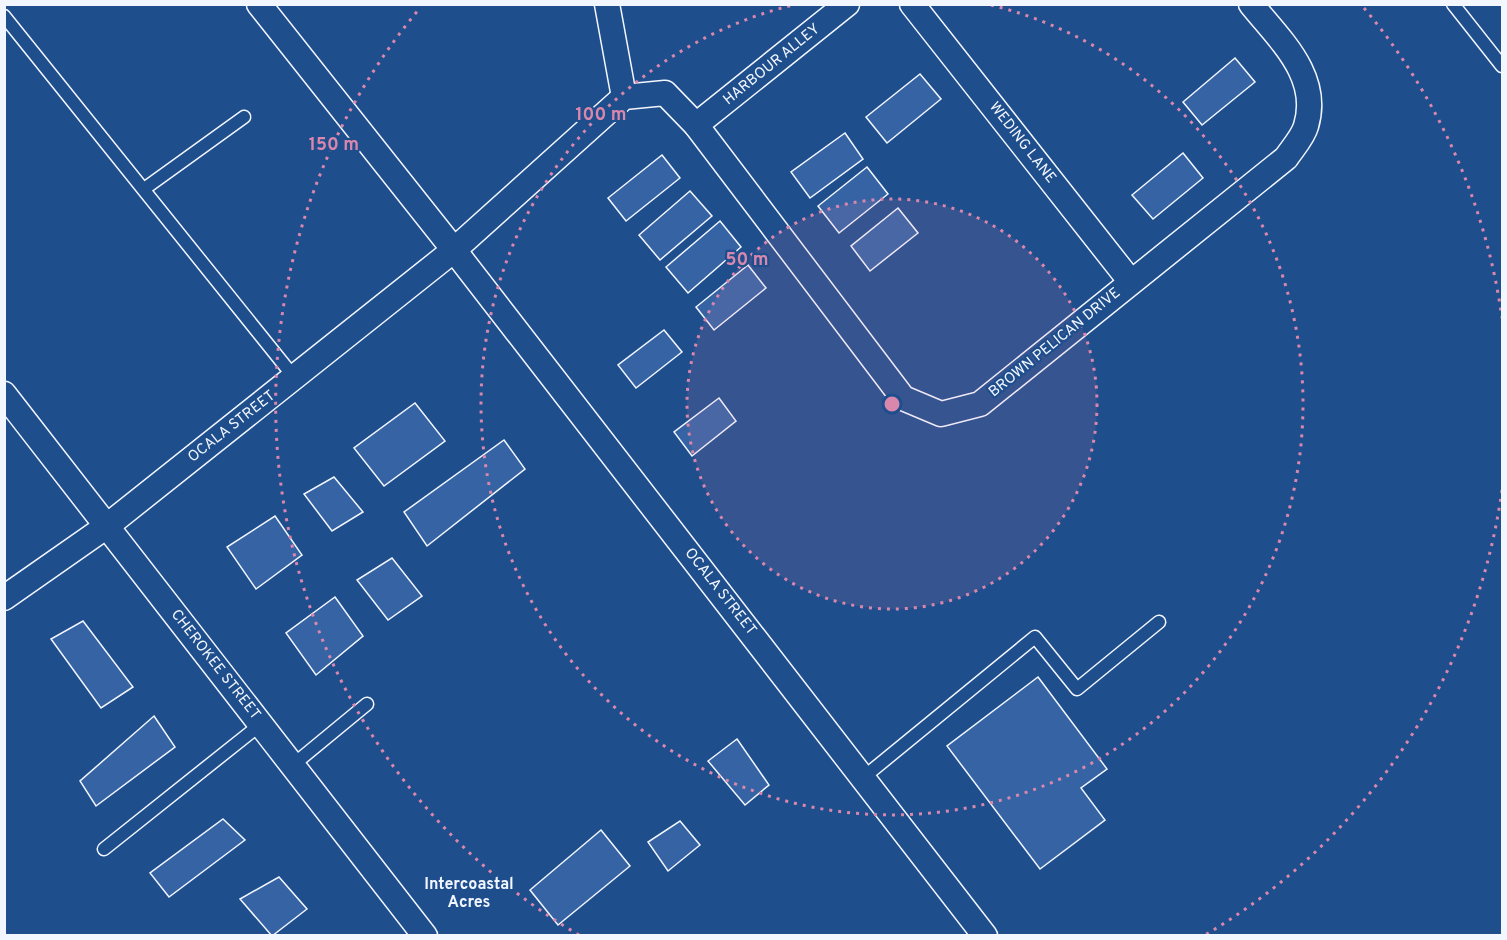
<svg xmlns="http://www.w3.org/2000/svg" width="1507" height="940" viewBox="0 0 1507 940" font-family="Overpass,sans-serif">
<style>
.building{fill:#3563a3;stroke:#f2f6ff;stroke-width:1.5}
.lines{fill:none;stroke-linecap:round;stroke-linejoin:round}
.service-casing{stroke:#f2f6ff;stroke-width:15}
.minor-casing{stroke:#f2f6ff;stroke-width:27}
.service{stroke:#1f4e8c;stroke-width:12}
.minor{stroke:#1f4e8c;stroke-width:24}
.ring{fill:none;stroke:#da87ad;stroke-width:3;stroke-dasharray:3 6}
.labels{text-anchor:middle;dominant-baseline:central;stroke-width:4.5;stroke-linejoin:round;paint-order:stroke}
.street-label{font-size:15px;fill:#f2f6ff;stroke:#1f4e8c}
.neighbourhood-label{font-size:16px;font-weight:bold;fill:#f2f6ff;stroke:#1f4e8c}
.centre{fill:#da87ad;stroke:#1f4e8c;stroke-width:3}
.ring-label{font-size:18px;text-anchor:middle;font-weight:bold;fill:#da87ad;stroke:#1f4e8c;stroke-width:4.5;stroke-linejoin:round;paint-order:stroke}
</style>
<rect width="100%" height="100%" fill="#1f4e8c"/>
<!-- building -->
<g class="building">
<path d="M1235,58L1255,82L1202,125L1183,102Z"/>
<path d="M920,74L941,99L887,143L866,117Z"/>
<path d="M845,133L863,159L810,198L791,172Z"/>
<path d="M1183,153L1203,178L1153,219L1132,195Z"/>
<path d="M662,155L680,178L626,221L608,198Z"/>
<path d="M867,167L888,194L839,233L818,206Z"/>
<path d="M690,191L712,216L660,260L639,235Z"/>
<path d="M898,208L918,233L870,271L851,246Z"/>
<path d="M720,221L741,247L688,293L666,267Z"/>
<path d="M748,265L766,288L714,330L696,307Z"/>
<path d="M664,330L682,352L636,388L618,365Z"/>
<path d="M719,398L736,421L692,456L674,432Z"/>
<path d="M415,403L445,441L384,486L354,448Z"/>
<path d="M504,440L525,469L427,546L404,512Z"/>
<path d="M334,477L363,512L332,531L304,494Z"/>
<path d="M275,516L302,555L256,589L227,547Z"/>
<path d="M392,558L422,596L388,620L357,580Z"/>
<path d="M335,597L363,636L316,675L286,633Z"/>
<path d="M83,621L133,687L101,708L51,639Z"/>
<path d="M1038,677L1107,769L1081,788L1105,820L1040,869L947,746Z"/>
<path d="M154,716L175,747L96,806L80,781Z"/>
<path d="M737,739L769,785L745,805L708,761Z"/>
<path d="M223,819L245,840L169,897L150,873Z"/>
<path d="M680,821L700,845L668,871L648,842Z"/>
<path d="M601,830L630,866L558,925L530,890Z"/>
<path d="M279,877L307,909L272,936L240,899Z"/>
</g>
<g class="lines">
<!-- service casing -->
<g class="service-casing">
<g id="service">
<path d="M1453,4L1502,66"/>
<path d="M4,16L294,377"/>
<path d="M144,189L244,117"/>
<path d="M293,765L367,704"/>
<path d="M864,777L1035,637L1077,689L1159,622"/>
<path d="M104,849L261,724"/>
</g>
</g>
<!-- minor casing -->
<g class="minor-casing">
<g id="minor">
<path d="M259,4L454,250L985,936"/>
<path d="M607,4L624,97"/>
<path d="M912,4L1131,282"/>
<path d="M696,125L847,4"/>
<path d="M4,394L425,936"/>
<path d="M4,598L107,526L454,250L624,97L665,93L696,125L903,398L941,414L980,404L1286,158C1292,149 1303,137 1306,126C1321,76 1280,40 1251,4"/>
</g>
</g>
<!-- service -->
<use href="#service" class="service"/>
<!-- minor -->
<use href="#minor" class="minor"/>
</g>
<!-- distance rings -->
<circle cx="892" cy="404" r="205" fill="#da87ad" fill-opacity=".12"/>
<g class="ring">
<circle cx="892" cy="404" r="205"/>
<path d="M991 5A411 411 0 1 1 793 5"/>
<path d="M1502 490A616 616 0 0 1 1205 935M579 935A616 616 0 0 1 420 8M1364 8A616 616 0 0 1 1502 318"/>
</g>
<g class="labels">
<!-- street labels -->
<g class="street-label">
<text transform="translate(772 65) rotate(-39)">HARBOUR ALLEY</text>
<text transform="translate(1022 143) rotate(52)">WEDING LANE</text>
<text transform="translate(1055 343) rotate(-39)">BROWN PELICAN DRIVE</text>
<text transform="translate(232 427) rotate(-38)">OCALA STREET</text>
<text transform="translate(720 592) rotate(52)">OCALA STREET</text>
<text transform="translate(215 665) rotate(52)">CHEROKEE STREET</text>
</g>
<!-- neighbourhood labels -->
<g class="neighbourhood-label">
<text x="469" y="885">Intercoastal<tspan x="469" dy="18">Acres</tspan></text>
</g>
</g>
<circle cx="892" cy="404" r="9" class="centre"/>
<g class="ring-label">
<text x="601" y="120">100 m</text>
<text x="334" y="150">150 m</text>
<text x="747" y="265">50 m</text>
</g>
<!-- border -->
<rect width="1507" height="940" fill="none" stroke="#f2f6ff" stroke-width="12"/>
</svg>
